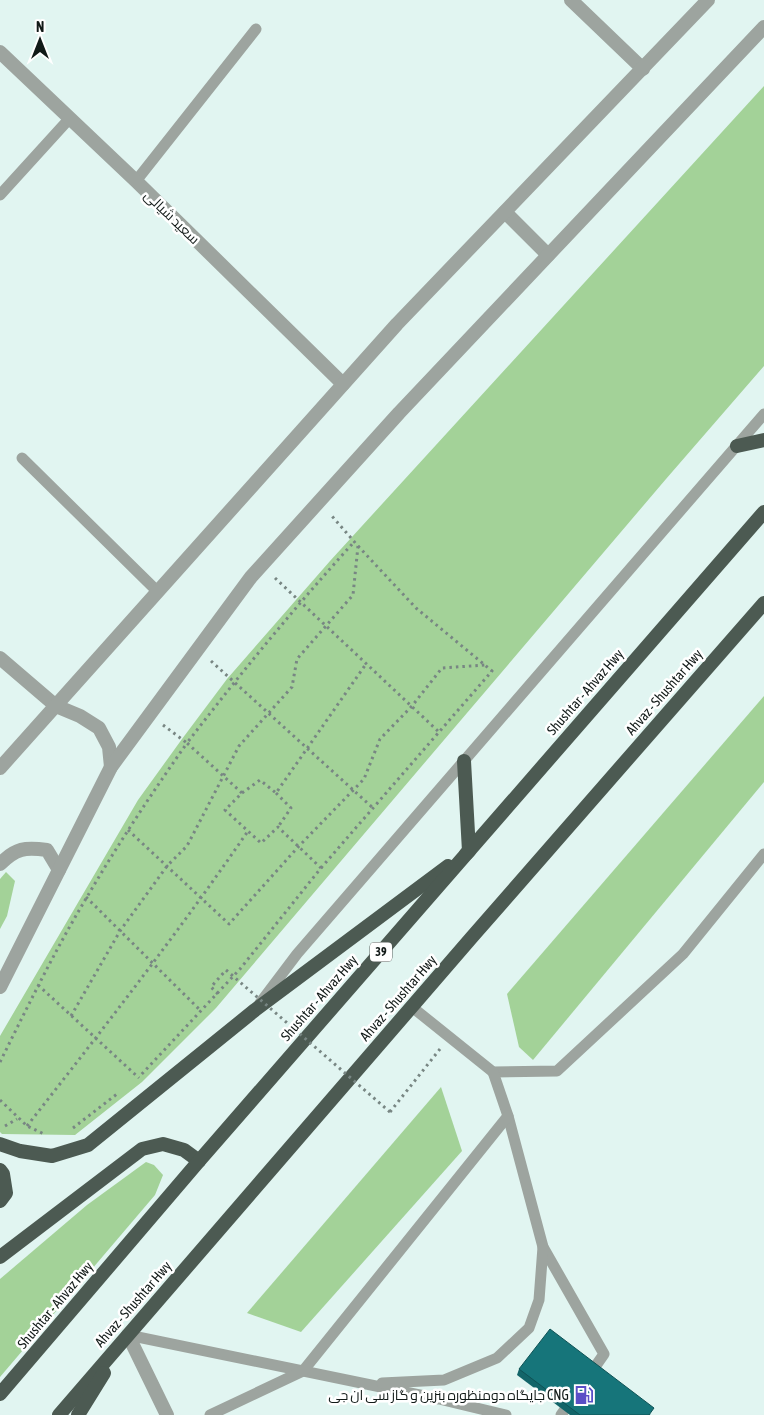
<svg xmlns="http://www.w3.org/2000/svg" width="764" height="1415" viewBox="0 0 764 1415" font-family="'Asap Condensed',Cairo,sans-serif">
<style>
.green{fill:#a3d298}
.lines{fill:none;stroke-linecap:round;stroke-linejoin:round}
.path{stroke:#788683;stroke-width:3;stroke-dasharray:2.5 4;stroke-linecap:butt}
.service{stroke:#9da49f;stroke-width:11}
.minor{stroke:#9da49f;stroke-width:14}
.tertiary{stroke:#9da49f;stroke-width:14}
.trunk{stroke:#4c5a52;stroke-width:14}
.path-bridge{stroke:#788683;stroke-width:3;stroke-dasharray:2.5 4;stroke-linecap:butt}
.wall{fill:#136569}
.building{fill:#16757a;stroke:#0f5255}
.labels{text-anchor:middle;dominant-baseline:central;stroke-width:5;stroke-linejoin:round;paint-order:stroke}
.shield{fill:#fff;stroke:#595f5d;stroke-width:1}
.shield-label{font-size:12px;font-weight:bold;fill:#121a18}
.street-label{font-size:14px;fill:#121a18;stroke:#fff}
.poi-label{font-size:14px;fill:#121a18;stroke:#fff;text-anchor:end}
</style>
<rect width="100%" height="100%" fill="#e1f5f1"/>
<!-- green -->
<g class="green">
<path d="M764,86V366L666,479L216,1008L142,1082L75,1135L2,1134L0,1132V1036L138,800L182,739L227,679L330,561Z"/>
<path d="M764,696V782L533,1060L519,1047L507,994Z"/>
<path d="M6,872L15,881L7,916L0,929V879Z"/>
<path d="M441,1087L462,1151L301,1332L247,1313Z"/>
<path d="M146,1162L154,1165L163,1175L155,1195L0,1377V1279L87,1205Z"/>
</g>
<g class="lines">
<!-- path -->
<g class="path">
<path d="M275,578L439,732"/>
<path d="M211,661L373,808"/>
<path d="M163,725L187,743C240,674 295,607 354,542"/>
<path d="M242,793L260,780L276,793L366,664"/>
<path d="M276,793L291,808L278,827"/>
<path d="M128,830L229,924L299,846L364,779L380,739L412,706L442,668L485,665"/>
<path d="M321,868L492,671L416,608L358,546"/>
<path d="M86,897L201,1011"/>
<path d="M38,985L139,1078"/>
<path d="M218,994L211,987L226,970"/>
<path d="M71,1016L120,931L167,866L187,846L239,746L292,687L297,659L353,595L358,546L331,515"/>
<path d="M0,1062C28,1006 55,950 87,897C118,844 152,793 187,743L242,793L225,810L261,843L278,827L321,868L240,969L140,1076"/>
<path d="M0,1100L27,1126L44,1134"/>
<path d="M390,1112L440,1049"/>
<path d="M5,1126L17,1119"/>
<path d="M27,1126C103,1029 178,933 248,831"/>
<path d="M73,1128L117,1094"/>
</g>
<!-- service -->
<g class="service">
<path d="M136,181L256,29"/>
<path d="M0,195L70,118"/>
<path d="M22,458L157,591"/>
<path d="M260,1003L297,954L764,414"/>
<path d="M412,1007L493,1072L557,1071L683,954L764,854"/>
<path d="M493,1072L508,1116L543,1247L604,1354L588,1377"/>
<path d="M128,1335L439,1399L506,1415"/>
<path d="M382,1383L444,1380L497,1358L529,1328L539,1300L543,1247"/>
<path d="M210,1415L303,1371L508,1116"/>
<path d="M561,1415L573,1398"/>
</g>
<!-- minor -->
<g class="minor">
<path d="M571,0L643,69"/>
<path d="M0,52L136,181L343,384"/>
<path d="M505,212L548,255"/>
<path d="M0,658L56,706L80,716L99,728L109,747L111,767"/>
<path d="M0,768L397,324L708,0"/>
<path d="M0,864C16,848 25,847 47,850L59,870"/>
<path d="M128,1335L167,1415"/>
</g>
<!-- tertiary -->
<path class="tertiary" d="M0,987L111,767L251,577L399,413L764,27"/>
<!-- trunk -->
<g class="trunk">
<path d="M737,446L764,440"/>
<path d="M464,761L469,851L466,854"/>
<path d="M0,1144L20,1151L52,1156L88,1145L255,1010L448,866"/>
<path d="M0,1170L3,1174L6,1193L0,1201"/>
<path d="M0,1257L142,1149L163,1144L184,1150L199,1161"/>
<path d="M0,1394L199,1161L764,512"/>
<path d="M59,1415L472,937L764,603"/>
<path d="M78,1415L104,1373"/>
</g>
<!-- path-bridge -->
<path class="path-bridge" d="M226,970L390,1112"/>
</g>
<!-- wall -->
<path class="wall" d="M519,1369L651,1415H570L517,1375Z"/>
<!-- building -->
<path class="building" d="M550,1329L654,1408L649,1415H580L519,1369Z"/>
<!-- icons -->
<defs>
<g id="fuel-bare" transform="scale(1.5)"><path d="M-5.5-6h7V0h2V4h1.3V-2.5L3-4.5l.8-.8L6-3V5H2.5V1h-1V6h-7ZM-4.2-4.7v3.2H.2V-4.7Z" fill="#5a4ec6" stroke="#fff" stroke-width="2.5" paint-order="stroke"/></g>
</defs>
<g fill-rule="evenodd">
<use href="#fuel-bare" x="584" y="1395"/>
</g>
<g class="labels">
<!-- shield labels -->
<rect class="shield" x="370" y="942.5" width="22" height="19" rx="4"/>
<g class="shield-label">
<text x="381" y="952">39</text>
</g>
<!-- street labels -->
<g class="street-label">
<text transform="translate(172 217) rotate(44)">سعید شیالی</text>
<text transform="translate(585 692) rotate(-49)">Shushtar - Ahvaz Hwy</text>
<text transform="translate(664 692) rotate(-49)">Ahvaz - Shushtar Hwy</text>
<text transform="translate(319 998) rotate(-49)">Shushtar - Ahvaz Hwy</text>
<text transform="translate(398 998) rotate(-49)">Ahvaz - Shushtar Hwy</text>
<text transform="translate(133 1304) rotate(-49)">Ahvaz - Shushtar Hwy</text>
<text transform="translate(55 1305) rotate(-50)">Shushtar - Ahvaz Hwy</text>
</g>
<!-- poi labels -->
<g class="poi-label">
<text x="569" y="1395">جایگاه دومنظوره بنزین و گاز سی ان جی CNG</text>
</g>
</g>
<!-- north arrow -->
<g transform="translate(40 40)" stroke="#ffffff" stroke-width="4" paint-order="stroke">
<path d="M0-4L9 19L0 12L-9 19Z" fill="#121a18"/>
<text y="-8" font-size="14" font-weight="bold" text-anchor="middle" fill="#121a18">N</text>
</g>
</svg>
